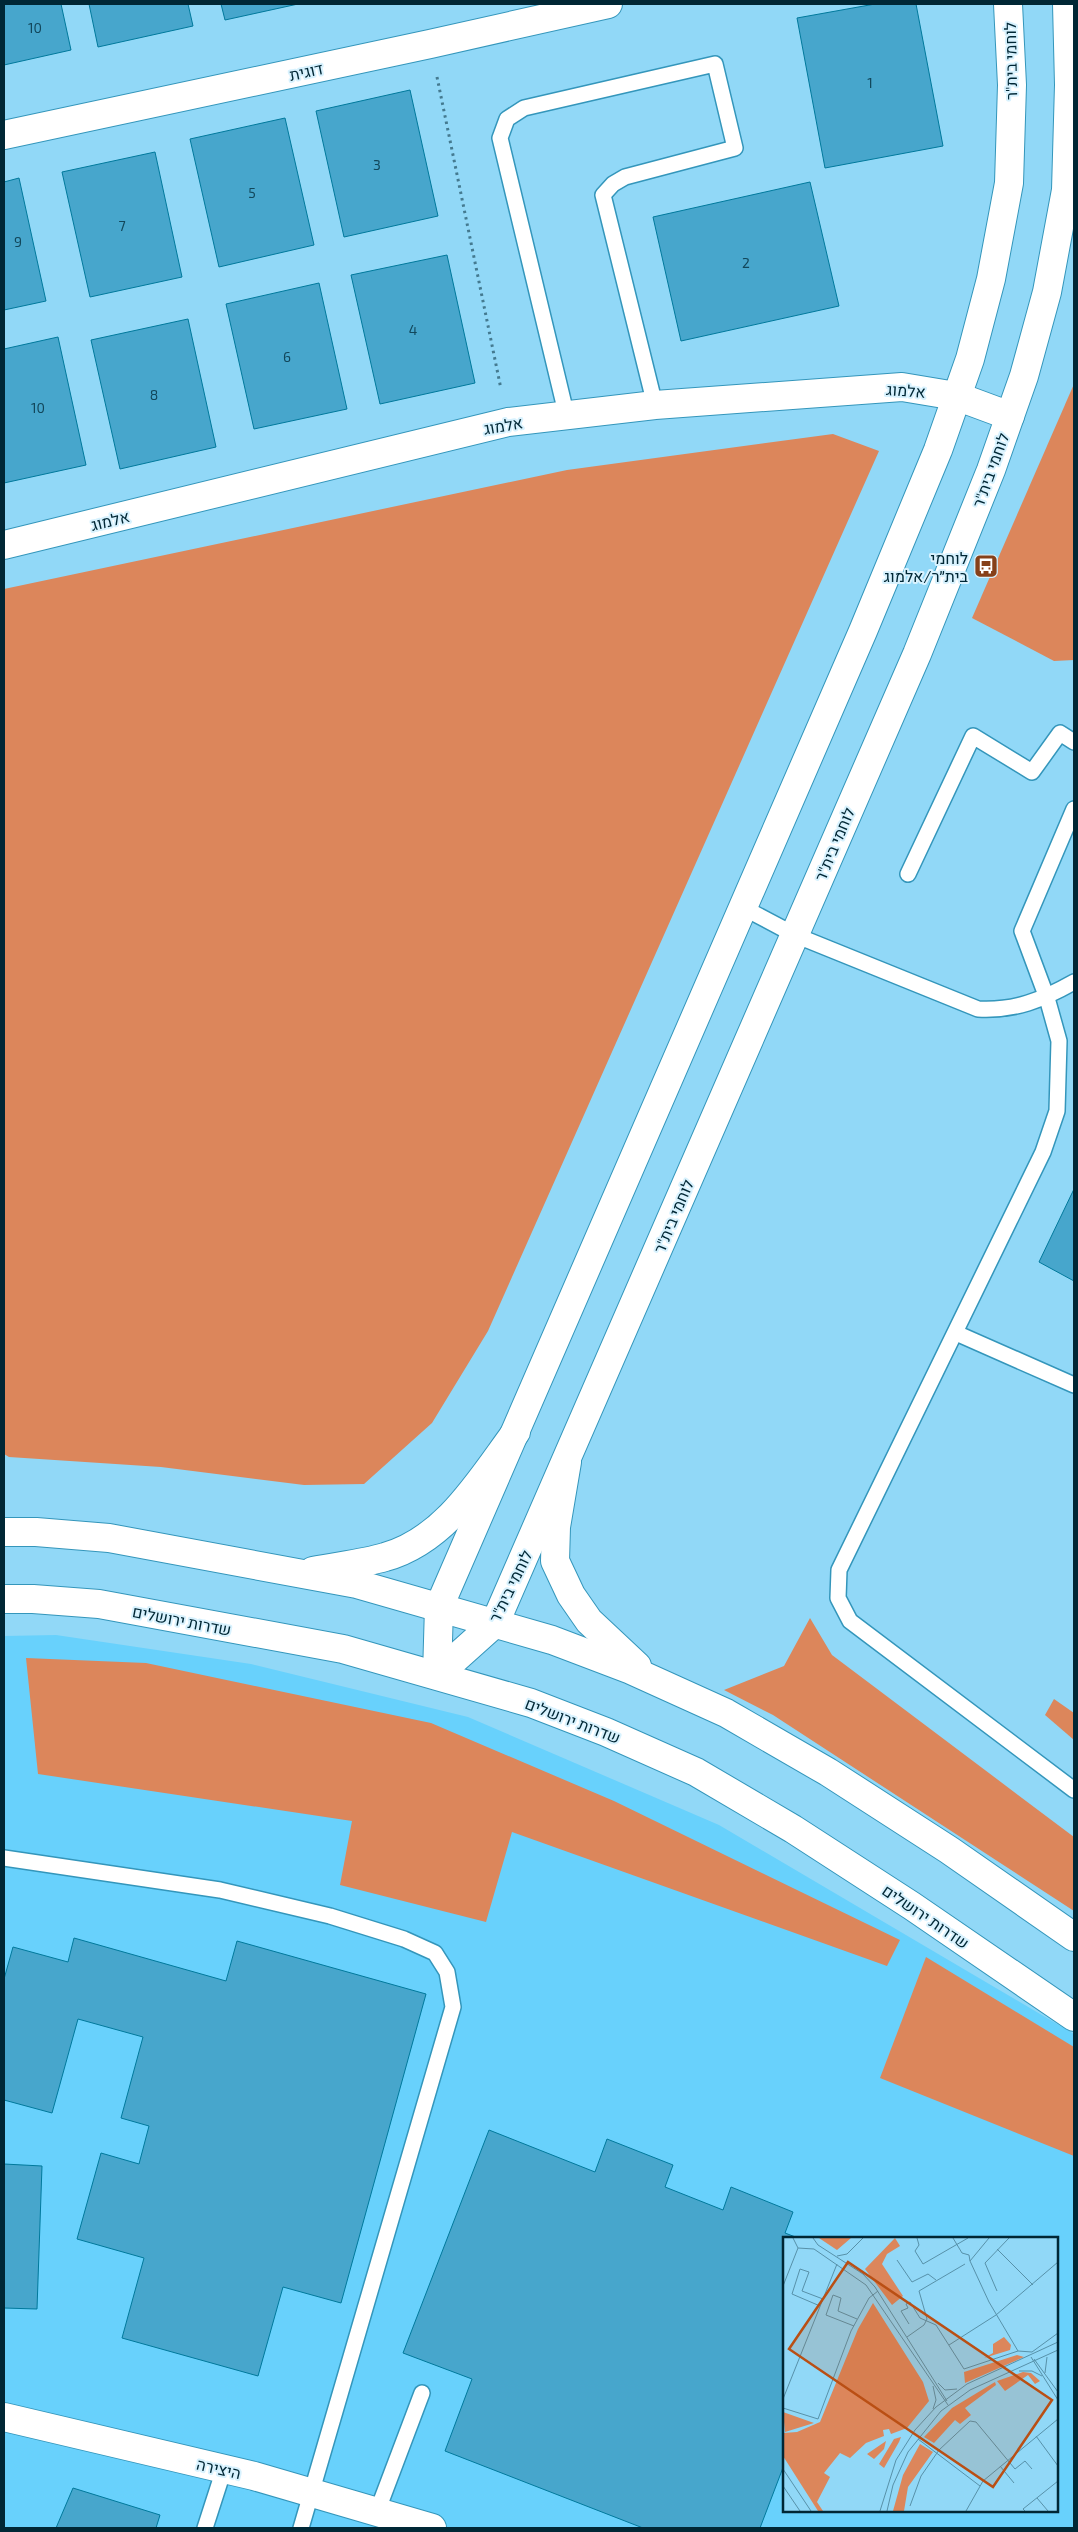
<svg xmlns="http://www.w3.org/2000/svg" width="1078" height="2532" viewBox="0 0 1078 2532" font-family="'Exo 2',Heebo,sans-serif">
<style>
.built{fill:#68d1fc;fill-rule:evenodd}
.green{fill:#dc865b}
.building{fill:#47a6cc;stroke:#00799c}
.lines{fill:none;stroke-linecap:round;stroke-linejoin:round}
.service-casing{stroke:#3496bb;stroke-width:18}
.minor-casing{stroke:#3496bb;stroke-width:30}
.tertiary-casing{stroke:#3496bb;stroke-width:30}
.secondary-casing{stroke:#3496bb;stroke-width:30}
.path{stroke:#447a90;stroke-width:3;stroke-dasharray:2.5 4;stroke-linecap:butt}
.service{stroke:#fff;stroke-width:15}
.minor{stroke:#fff;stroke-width:28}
.tertiary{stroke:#fff;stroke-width:28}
.secondary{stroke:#fff;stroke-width:28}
.labels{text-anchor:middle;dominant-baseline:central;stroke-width:4;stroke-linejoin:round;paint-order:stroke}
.number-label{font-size:14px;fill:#12475b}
.street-label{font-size:16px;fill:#002735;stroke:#d8f2fe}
.poi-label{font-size:16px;fill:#002735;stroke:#d8f2fe;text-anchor:end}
.inset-road{fill:none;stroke:#5791a9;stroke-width:1}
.view{fill:#ba4f14;fill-opacity:0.15;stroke:#ba4f14;stroke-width:2.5}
.inset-edge{fill:none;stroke:#002735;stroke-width:2.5}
</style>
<rect width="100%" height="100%" fill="#91d8f7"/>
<!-- built -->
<path class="built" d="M56,1635L251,1664L468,1717L719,1825L1074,2034V2528H4V1636ZM784,2238H1057V2511H784Z"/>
<!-- green -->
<g class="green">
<path d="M1074,384V660L1054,661L972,618Z"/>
<path d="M833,434L879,451L488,1331L432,1423L364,1484L304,1485L161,1467L9,1457L4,1454V589L567,470Z"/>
<path d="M810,1618L832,1655L1074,1837V1911L773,1715L724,1690L784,1666Z"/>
<path d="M26,1658L146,1663L431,1723L614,1801L900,1940L887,1966L512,1832L486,1922L340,1885L352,1821L38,1774Z"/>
<path d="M1054,1699L1074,1713V1740L1045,1715Z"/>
<path d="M926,1957L1074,2047V2156L880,2078Z"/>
</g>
<!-- building -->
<g class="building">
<path d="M4,4H61L71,50L4,65Z"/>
<path d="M89,4H188L193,26L98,47Z"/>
<path d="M221,4H298L225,20Z"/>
<path d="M875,4H916L943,146L825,168L797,18Z"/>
<path d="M410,90L438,216L344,237L316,111Z"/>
<path d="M285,118L314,245L219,267L190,139Z"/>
<path d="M155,152L182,277L90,297L62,172Z"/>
<path d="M19,178L46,301L4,310V182Z"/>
<path d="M810,182L839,306L681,341L653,217Z"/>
<path d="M447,255L475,383L380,404L351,275Z"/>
<path d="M319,283L347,409L254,429L226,304Z"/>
<path d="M188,319L216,447L120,469L91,340Z"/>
<path d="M58,337L86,465L4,483V349Z"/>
<path d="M1074,1189V1281L1039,1262Z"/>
<path d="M74,1938L226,1981L237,1941L426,1994L341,2303L283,2287L258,2376L122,2338L144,2258L77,2239L101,2153L139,2164L149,2126L121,2118L143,2037L78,2019L52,2113L4,2100V1979L13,1947L68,1962Z"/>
<path d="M489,2130L595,2172L607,2139L673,2165L665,2187L723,2210L731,2187L793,2212L785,2233L798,2238H784V2465L760,2528H643L445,2451L472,2379L403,2353Z"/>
<path d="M4,2164L42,2166L37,2309L4,2308Z"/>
<path d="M73,2488L160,2515L156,2528H56Z"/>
</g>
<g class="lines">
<!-- service casing -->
<g class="service-casing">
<g id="service">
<path d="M567,417L500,138L507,119L524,108L715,64L735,148L625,177L613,184L603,195L655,405"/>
<path d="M1074,809L1022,931L1047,998L1059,1041L1057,1111L1043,1152L839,1570L838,1598L850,1621L1074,1790"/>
<path d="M908,874L973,736L1032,772L1060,733L1074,742"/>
<path d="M744,908L795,935L978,1009C1015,1011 1042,1000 1074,982"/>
<path d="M956,1333L1074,1385"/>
<path d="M4,1858L220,1890L330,1916L404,1939L435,1953L447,1972L453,2007L301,2528"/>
<path d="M377,2512L422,2393"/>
<path d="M205,2528L224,2469"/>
</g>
</g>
<!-- minor casing -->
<g class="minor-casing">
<g id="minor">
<path d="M4,135L430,44L608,4"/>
<path d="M4,545L508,422L655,405L902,387L956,396L1010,416"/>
</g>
</g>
<!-- tertiary casing -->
<g class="tertiary-casing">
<g id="tertiary">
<path d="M437,1675L495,1623L917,654L991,470L1024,376L1047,292L1066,190L1069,85L1067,4"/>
<path d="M437,1675L439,1607L863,631L938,450L970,359L991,279L1009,183L1012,85L1008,4"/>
<path d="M4,2417L254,2476L432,2528"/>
</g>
</g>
<!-- secondary casing -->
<g class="secondary-casing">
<g id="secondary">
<path d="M567,1462L556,1527L555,1561L571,1595L589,1621L637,1666"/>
<path d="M4,1532H36L109,1538L357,1584L552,1640L631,1670L726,1713L828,1772L949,1850L1074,1937"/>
<path d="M313,1571C337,1566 362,1564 385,1557C446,1540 481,1479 516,1432"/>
<path d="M4,1599H33L99,1604L343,1649L531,1703L606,1732L696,1772L793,1829L912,1906L1074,2017"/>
</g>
</g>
<!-- path -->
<path class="path" d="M437,77L501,389"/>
<!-- service -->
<use href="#service" class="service"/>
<!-- minor -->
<use href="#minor" class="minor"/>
<!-- tertiary -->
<use href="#tertiary" class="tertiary"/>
<!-- secondary -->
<use href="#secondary" class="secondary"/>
</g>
<!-- icons -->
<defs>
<g id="bus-square" transform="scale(1.25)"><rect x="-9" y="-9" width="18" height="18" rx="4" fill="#864019" stroke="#d8f2fe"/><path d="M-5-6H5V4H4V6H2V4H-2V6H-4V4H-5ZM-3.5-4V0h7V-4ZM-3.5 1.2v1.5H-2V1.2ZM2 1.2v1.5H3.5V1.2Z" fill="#fff"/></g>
</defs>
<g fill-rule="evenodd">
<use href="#bus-square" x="986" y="566"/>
</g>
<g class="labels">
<!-- number labels -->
<g class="number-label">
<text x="35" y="27">10</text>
<text x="870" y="82">1</text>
<text x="377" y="164">3</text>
<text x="252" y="192">5</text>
<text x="122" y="225">7</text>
<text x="18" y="241">9</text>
<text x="746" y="262">2</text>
<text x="413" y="329">4</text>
<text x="287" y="356">6</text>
<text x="154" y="394">8</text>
<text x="38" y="407">10</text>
</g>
<!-- street labels -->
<g class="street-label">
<text transform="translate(1010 61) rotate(-91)">לוחמי בית"ר</text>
<text transform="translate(306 71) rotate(-12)">דוגית</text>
<text transform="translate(906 390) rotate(4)">אלמוג</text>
<text transform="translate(503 425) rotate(-10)">אלמוג</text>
<text transform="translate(990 470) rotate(-70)">לוחמי בית"ר</text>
<text transform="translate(110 520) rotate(-14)">אלמוג</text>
<text transform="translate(834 844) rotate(-67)">לוחמי בית"ר</text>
<text transform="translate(673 1216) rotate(-67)">לוחמי בית"ר</text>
<text transform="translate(510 1586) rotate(-64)">לוחמי בית"ר</text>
<text transform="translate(182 1620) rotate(11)">שדרות ירושלים</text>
<text transform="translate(573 1720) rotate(21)">שדרות ירושלים</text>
<text transform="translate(926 1916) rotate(34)">שדרות ירושלים</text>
<text transform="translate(219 2468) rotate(13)">היצירה</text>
</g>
<!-- poi labels -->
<g class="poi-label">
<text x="968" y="557">לוחמי<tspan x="968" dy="18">בית״ר/אלמוג</tspan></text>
</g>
</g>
<!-- overview -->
<g transform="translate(783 2237)">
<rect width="275" height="275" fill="#91d8f7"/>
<path d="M36,1H68L54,13ZM112,1L117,9L104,17L99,27L120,59L109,68L82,32ZM90,66L140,145L146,164L124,191L108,197L106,192L100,193L101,199L83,206L67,221L57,216L41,236L47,240L34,265L40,274H35L0,219V196L14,195L37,185L75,92ZM221,100L228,108L227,113L201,121L210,116V107ZM234,118L241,120L182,146L181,135ZM240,135L248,136L257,144L252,147L245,138L222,154L214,144ZM212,145L213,148L182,171L188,178L177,187L172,183L151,206L141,200L169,171ZM0,175L31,186L2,195ZM118,200L116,205L101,231L96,227L111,202ZM103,204L101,212L91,222L84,217ZM137,207L150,215L125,250L121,274H110L120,238Z" fill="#dc865b"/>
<path class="inset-road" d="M10,1L15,11L31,12L83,48L165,168M30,1L35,8L80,37L92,50L164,164M134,1L136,8L132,14L140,27L185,1M170,1L179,16L186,18L187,24M206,1L187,24L206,65L235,114L249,115L275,96M214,12L250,48M54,19L64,17L80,1M114,23L129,45L145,37L153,43M0,49L15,11M214,54L202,26L226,1M37,69L9,57L17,32L26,35L19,54L40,62M126,87L118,74L125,71L123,67L127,65L137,81L153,88L181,132L235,114M71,89L43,78L50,58L58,61L55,74L74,82M124,100L141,88L144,82L136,54L182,27M166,108L213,78L275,25M248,120L275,163M251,122L275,155M236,134H249L259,139M262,136L264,120M155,146L162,153L174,152M150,149L153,163L150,172M0,162L54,27M0,171L35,182L68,94L86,61L95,54M253,199L275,229M135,202L197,249M217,229L231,246M0,232L28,274M0,249L17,274M254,261L265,274M127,269L138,239L156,213L187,184L193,185L232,232L242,224L249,232M97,274L113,223L132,193L153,170L184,147L275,105M104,274L110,248L125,215L158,174L187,153L275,113M183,274L200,244L275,182M242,274L240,272L275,244"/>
<path class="view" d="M65,25L269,163L210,250L6,112Z"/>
<rect width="275" height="275" class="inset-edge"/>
</g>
<!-- border -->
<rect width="1078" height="2532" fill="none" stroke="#002735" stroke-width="10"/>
</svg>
